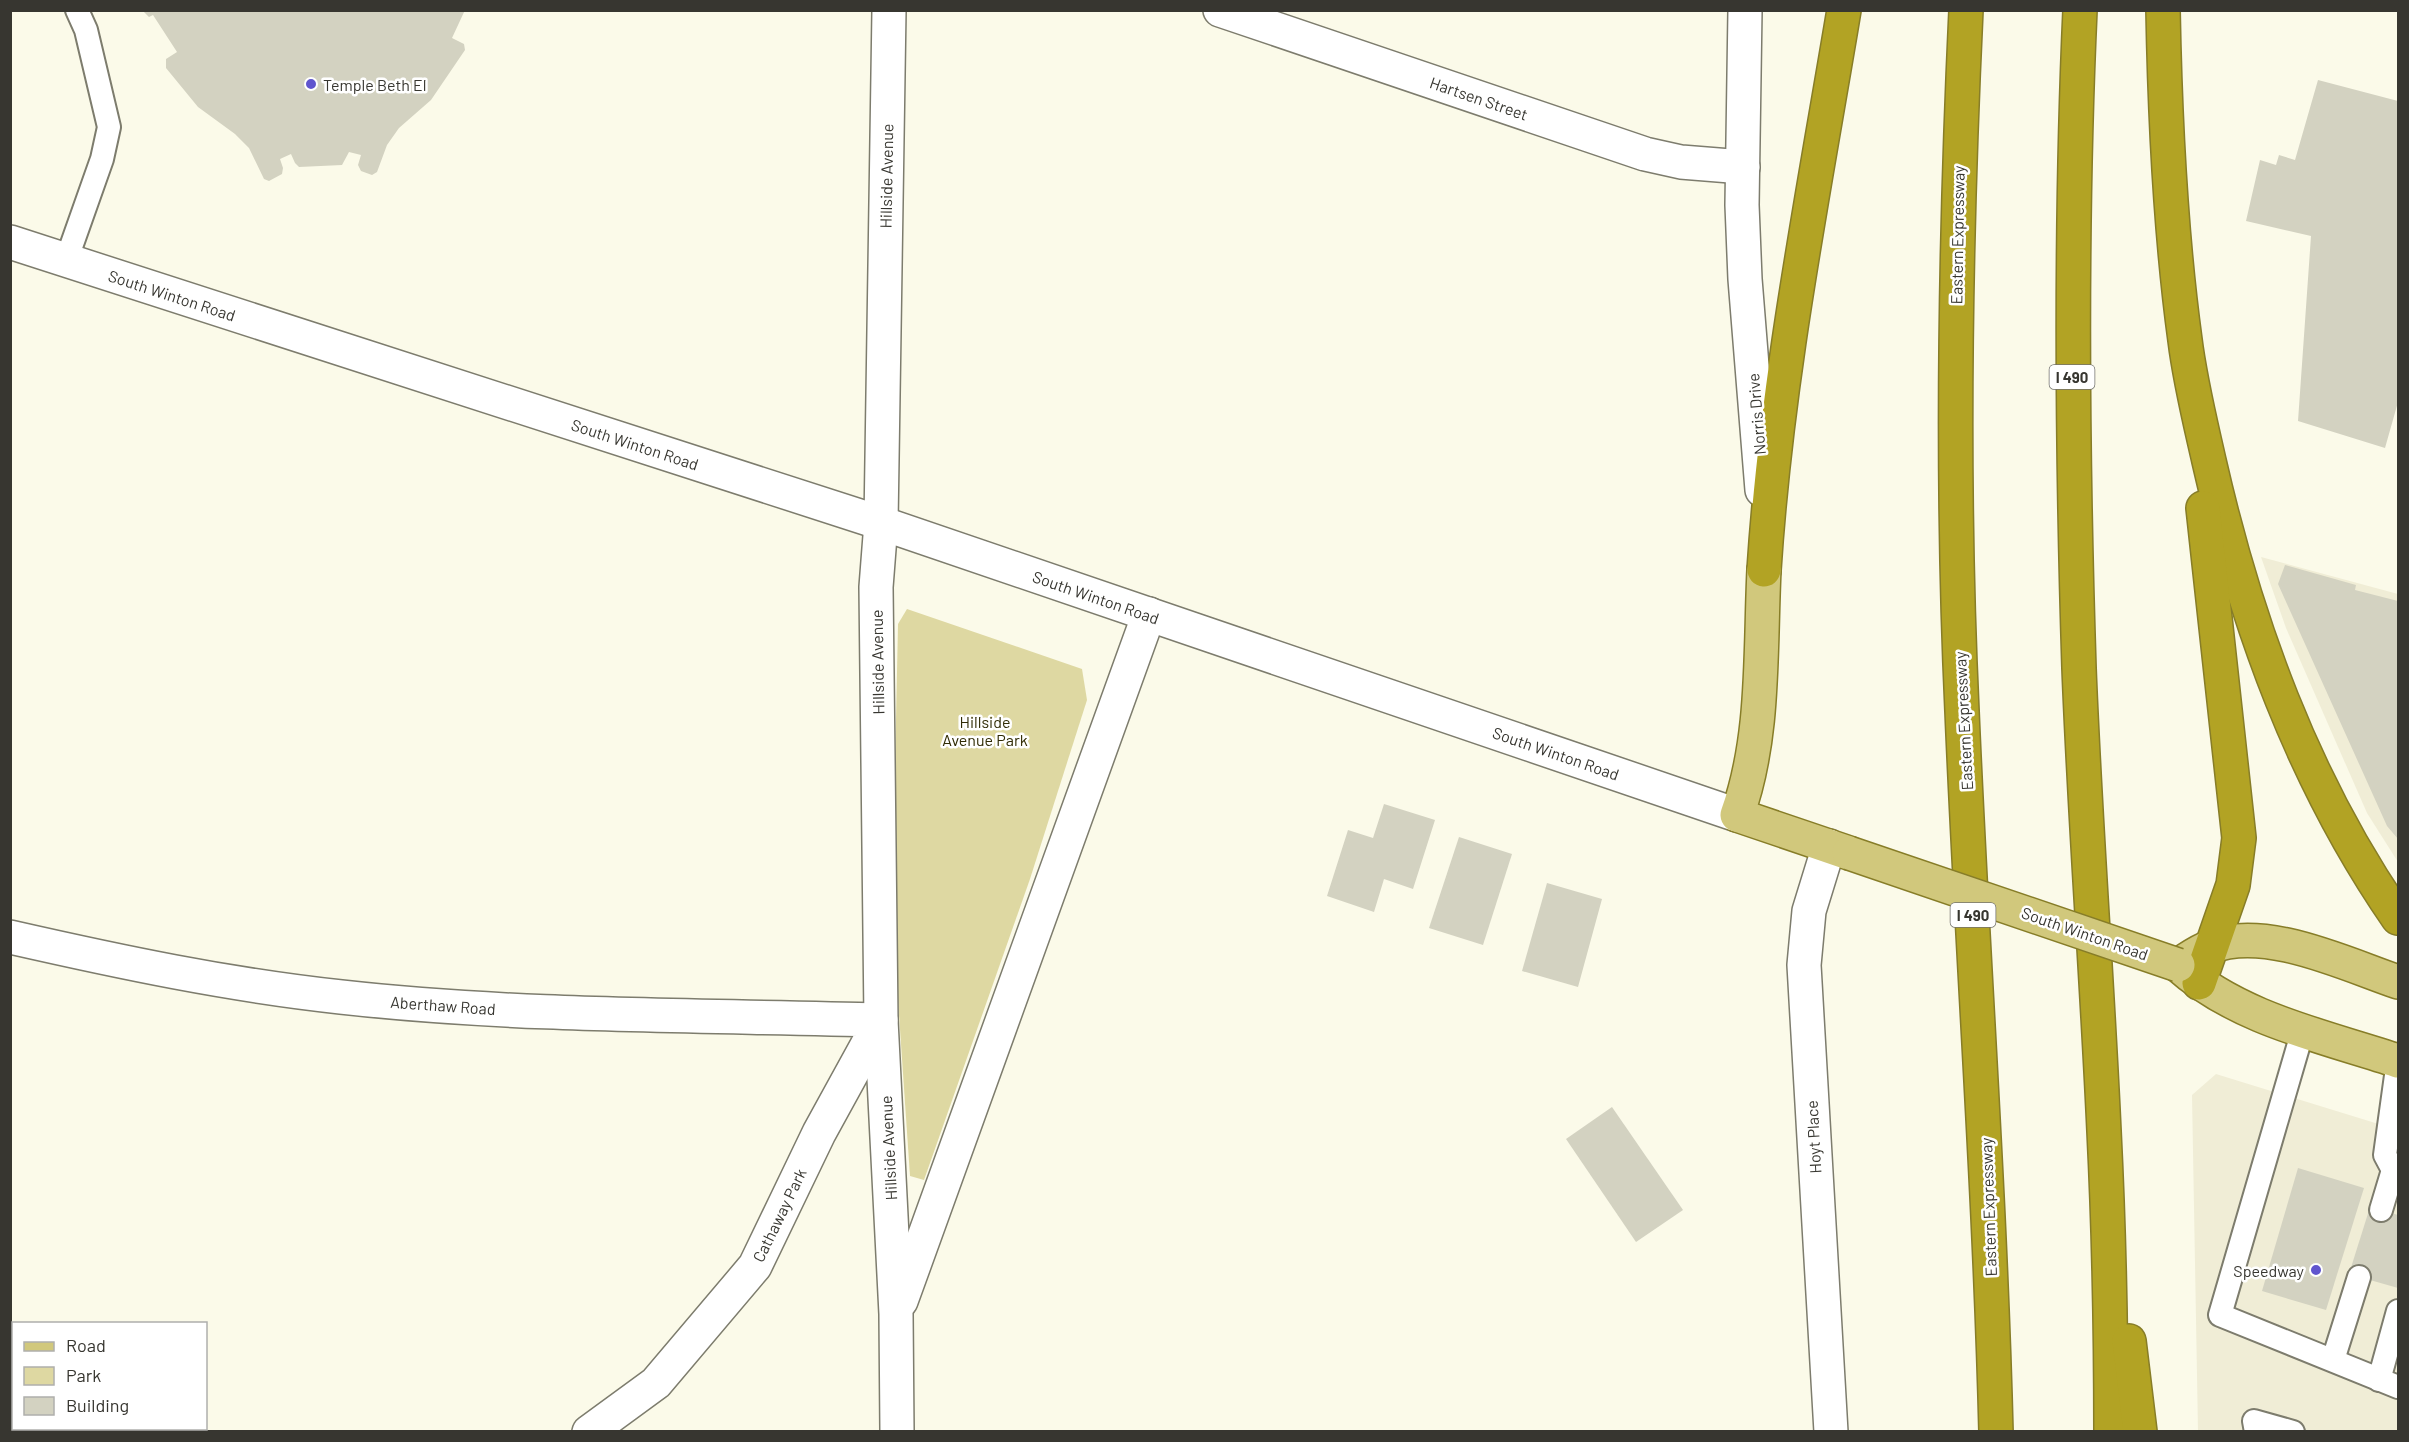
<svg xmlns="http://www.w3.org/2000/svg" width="2409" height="1442" viewBox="0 0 2409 1442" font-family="Barlow,sans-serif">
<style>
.built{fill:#f0edd6}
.green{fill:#ded8a2}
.building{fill:#d3d2c1}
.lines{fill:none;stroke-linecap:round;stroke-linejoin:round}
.lane-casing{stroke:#7d7c6d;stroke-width:26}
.street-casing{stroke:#7d7c6d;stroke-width:36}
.secondary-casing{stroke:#7d7c6d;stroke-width:36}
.primary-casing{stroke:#877d28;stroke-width:36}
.highway-casing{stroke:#877d28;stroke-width:36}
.lane{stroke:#fff;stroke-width:22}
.street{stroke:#fff;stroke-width:33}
.secondary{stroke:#fff;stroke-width:33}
.primary{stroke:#d1c87c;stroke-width:33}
.highway{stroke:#b2a324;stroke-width:33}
.primary-bridge-casing{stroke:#877d28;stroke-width:36;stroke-linecap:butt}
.primary-bridge{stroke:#d1c87c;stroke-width:33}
.poi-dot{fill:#6055ce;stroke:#fff;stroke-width:2}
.labels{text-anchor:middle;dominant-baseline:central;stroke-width:5;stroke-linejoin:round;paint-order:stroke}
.shield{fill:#fff;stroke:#73726e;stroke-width:1.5}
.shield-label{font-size:15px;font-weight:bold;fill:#373630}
.poi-label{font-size:16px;fill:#373630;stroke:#fff;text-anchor:start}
.street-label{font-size:16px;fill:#373630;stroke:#fff}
.park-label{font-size:16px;fill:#312c05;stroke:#fff}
</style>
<rect width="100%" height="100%" fill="#fbfae9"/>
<!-- built -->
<g class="built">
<path d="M2261,557L2398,594V862L2367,813L2286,628Z"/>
<path d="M2216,1074L2398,1130V1431H2198L2192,1095Z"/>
</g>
<!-- green -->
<path class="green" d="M907,609L1082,669L1087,700L1030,879L924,1180L910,1176L892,912L898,624Z"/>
<!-- building -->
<g class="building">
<path d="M142,10H465L452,38L464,44L465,50L431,100L399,128L387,145L377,172L372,175L361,171L358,165L361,155L349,152L342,165L299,167L295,163L291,154L280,159L283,168L282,174L269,181L264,179L249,148L235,134L198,107L166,68V59L177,52L153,15L149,17Z"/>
<path d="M2318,80L2398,101V402L2385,448L2298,421L2311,236L2246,221L2260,160L2276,165L2279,155L2295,160Z"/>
<path d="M2285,565L2356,585L2355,590L2398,601V839L2387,826L2278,584Z"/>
<path d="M1384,804L1435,820L1413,889L1384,879L1374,912L1327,896L1348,830L1373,838Z"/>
<path d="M1459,837L1512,854L1483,945L1429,928Z"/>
<path d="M1547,883L1602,899L1578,987L1522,971Z"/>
<path d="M1612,1107L1683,1210L1636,1242L1566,1139Z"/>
<path d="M2298,1168L2364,1188L2326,1310L2262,1291Z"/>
<path d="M2370,1207L2398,1215V1288L2349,1274Z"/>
</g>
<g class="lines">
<!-- lane casing -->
<g class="lane-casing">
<g id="lane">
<path d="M66,261L102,159L109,127L86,30L77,10"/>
<path d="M2303,1030L2220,1315L2398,1387"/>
<path d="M2398,1061L2385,1155L2393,1170L2398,1174"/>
<path d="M2381,1210L2393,1170"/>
<path d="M2333,1360L2359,1277"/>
<path d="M2379,1380L2398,1311"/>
<path d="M2256,1432L2254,1421L2293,1432"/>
</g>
</g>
<!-- street casing -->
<g class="street-casing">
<g id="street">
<path d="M889,10L881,523L876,587L881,1020L896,1314L897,1432"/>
<path d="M1220,10L1645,154L1681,162L1743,167"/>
<path d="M1829,846L1809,911L1804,965L1831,1432"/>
<path d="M10,937C120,962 229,985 341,997C520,1017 701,1015 881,1020L819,1133L755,1266L656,1383L589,1432"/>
<path d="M901,1301L1149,614"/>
</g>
</g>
<!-- secondary casing -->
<g class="secondary-casing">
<g id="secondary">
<path d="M1745,10L1742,205L1745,279L1762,490"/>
<path d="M10,242L881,523L1737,815"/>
</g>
</g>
<!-- primary casing -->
<g class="primary-casing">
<g id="primary">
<path d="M1764,570C1760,651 1765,738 1737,815L1849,853"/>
<path d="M2398,982C2345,964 2265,925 2210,947C2199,951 2188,959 2178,965C2238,1019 2323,1036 2398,1061"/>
</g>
</g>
<!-- highway casing -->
<g class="highway-casing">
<g id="highway">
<path d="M1966,10C1955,244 1951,477 1962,711C1972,951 1990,1191 1996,1432"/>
<path d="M2080,10C2070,230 2072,448 2079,668C2085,822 2097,977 2104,1131C2109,1231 2111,1331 2111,1432"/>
<path d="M2163,10C2165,120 2170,230 2185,340C2190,381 2200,421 2209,461C2246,623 2303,781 2398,918"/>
<path d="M1764,570C1776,382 1813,196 1844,10"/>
<path d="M2199,983L2233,885L2239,838L2203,508"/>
<path d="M2129,1341L2140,1432"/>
</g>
</g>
<!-- lane -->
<use href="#lane" class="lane"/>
<!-- street -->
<use href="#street" class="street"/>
<!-- secondary -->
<use href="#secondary" class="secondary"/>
<!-- primary -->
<use href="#primary" class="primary"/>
<!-- highway -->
<use href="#highway" class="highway"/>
<!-- primary-bridge casing -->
<g class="primary-bridge-casing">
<path id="primary-bridge" d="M1849,853L2178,965"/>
</g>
<!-- primary-bridge -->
<use href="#primary-bridge" class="primary-bridge"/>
</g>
<!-- markers -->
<g class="poi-dot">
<circle cx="311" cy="84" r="6"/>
<circle cx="2316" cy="1270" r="6"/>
</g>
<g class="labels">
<!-- shield labels -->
<g class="shield">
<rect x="2049.5" y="365" width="45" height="24" rx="4.5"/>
<rect x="1950.5" y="903" width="45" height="24" rx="4.5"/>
</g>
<g class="shield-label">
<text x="2072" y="377">I 490</text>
<text x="1973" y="915">I 490</text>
</g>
<!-- poi labels -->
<g class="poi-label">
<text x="323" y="84">Temple Beth El</text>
<text x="2304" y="1270" text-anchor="end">Speedway</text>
</g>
<!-- street labels -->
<g class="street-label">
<text transform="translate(1479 98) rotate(19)">Hartsen Street</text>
<text transform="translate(886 176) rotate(-89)">Hillside Avenue</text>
<text transform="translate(1957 235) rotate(-89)">Eastern Expressway</text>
<text transform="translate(172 295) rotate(18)">South Winton Road</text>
<text transform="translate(1756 414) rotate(-95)">Norris Drive</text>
<text transform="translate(635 444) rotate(18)">South Winton Road</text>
<text transform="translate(1096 597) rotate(19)">South Winton Road</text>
<text transform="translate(877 662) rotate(-91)">Hillside Avenue</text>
<text transform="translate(1963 721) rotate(-93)">Eastern Expressway</text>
<text transform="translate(1556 753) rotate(19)">South Winton Road</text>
<text transform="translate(2085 933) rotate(19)">South Winton Road</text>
<text transform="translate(443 1005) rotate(4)">Aberthaw Road</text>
<text transform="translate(1813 1137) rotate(-93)">Hoyt Place</text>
<text transform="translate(888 1148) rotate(-93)">Hillside Avenue</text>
<text transform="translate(1988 1207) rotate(-92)">Eastern Expressway</text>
<text transform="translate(779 1215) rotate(-64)">Cathaway Park</text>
</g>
<!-- park labels -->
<g class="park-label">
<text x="985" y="721">Hillside<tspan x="985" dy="18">Avenue Park</tspan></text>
</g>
</g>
<!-- border -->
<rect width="2409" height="1442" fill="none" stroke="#373630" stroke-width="24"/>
<!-- legend -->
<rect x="12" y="1322" width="195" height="108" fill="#ffffff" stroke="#afafac" stroke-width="1.5"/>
<rect x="24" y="1342" width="30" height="9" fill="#d1c87c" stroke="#afafac" stroke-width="1.5"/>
<text x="66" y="1352" font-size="18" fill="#373630">Road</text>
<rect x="24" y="1367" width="30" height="18" fill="#ded8a2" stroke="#afafac" stroke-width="1.5"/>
<text x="66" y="1382" font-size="18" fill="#373630">Park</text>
<rect x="24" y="1397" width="30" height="18" fill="#d3d2c1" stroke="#afafac" stroke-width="1.5"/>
<text x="66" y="1412" font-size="18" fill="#373630">Building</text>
</svg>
